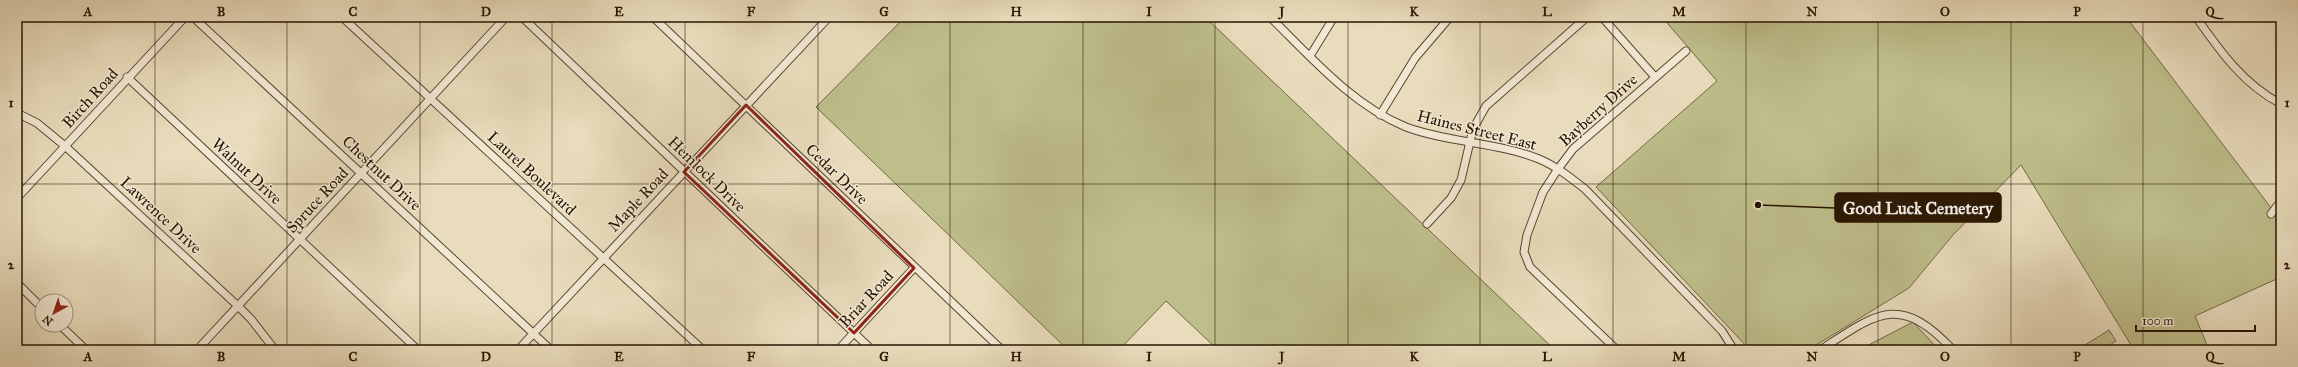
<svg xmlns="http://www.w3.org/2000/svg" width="2298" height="367" viewBox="0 0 2298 367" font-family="'IM FELL Great Primer',serif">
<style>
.green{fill:#bebe8b;stroke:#726946}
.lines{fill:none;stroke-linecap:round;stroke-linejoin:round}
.minor-casing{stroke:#584630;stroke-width:9}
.minor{stroke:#f1e8d3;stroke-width:7}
.marked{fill:none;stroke:#8f2418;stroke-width:3;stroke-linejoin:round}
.grid{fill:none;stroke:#271401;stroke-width:1;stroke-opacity:0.55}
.labels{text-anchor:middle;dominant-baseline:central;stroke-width:3;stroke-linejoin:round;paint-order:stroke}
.street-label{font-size:16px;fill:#271401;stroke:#f1e8d3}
.leader{fill:none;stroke:#271401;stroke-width:1.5}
.callout-dot{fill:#271401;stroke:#f1e8d3;stroke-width:1.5}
.callout{fill:#271401;stroke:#271401;stroke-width:1.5}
.callout-label{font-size:17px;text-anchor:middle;font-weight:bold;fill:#fff}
.neatline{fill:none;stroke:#271401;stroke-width:1.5}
.grid-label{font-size:13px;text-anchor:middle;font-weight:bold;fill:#271401}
</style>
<rect width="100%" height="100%" fill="#e9dcbc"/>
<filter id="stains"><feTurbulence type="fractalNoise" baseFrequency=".005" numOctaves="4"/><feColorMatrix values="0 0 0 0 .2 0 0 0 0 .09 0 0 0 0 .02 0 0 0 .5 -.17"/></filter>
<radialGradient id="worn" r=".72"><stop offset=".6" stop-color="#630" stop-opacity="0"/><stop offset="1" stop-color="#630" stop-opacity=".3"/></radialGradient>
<!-- green -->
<g class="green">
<path d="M905,17H1205L1555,350H1218L1166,301L1119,350H1068L816,107Z"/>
<path d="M1662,17H2126L2281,221V277L2195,316L2209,350H2134L2021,165L1953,235L1909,288L1808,350H1750L1596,187L1717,81Z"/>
<path d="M1913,322L1939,350H1859Z"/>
<path d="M2109,330L2116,341L2102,350H2088L2085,345Z"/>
</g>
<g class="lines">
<!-- minor casing -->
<g class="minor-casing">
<g id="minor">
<path d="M193,17L551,350"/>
<path d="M342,17L703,350"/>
<path d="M522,17L872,350"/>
<path d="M653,17L1002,350"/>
<path d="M1270,17C1311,57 1352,105 1406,127C1449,143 1497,142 1539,159C1556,166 1571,178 1585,189L1699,307L1722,331L1734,350"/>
<path d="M1602,17L1655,77"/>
<path d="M2196,17C2220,51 2243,84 2281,104"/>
<path d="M1310,56L1334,17"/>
<path d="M127,77L418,350"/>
<path d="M17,113L37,123L65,146L238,306L251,319L275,350"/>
<path d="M1380,115L1415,58L1450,17"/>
<path d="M17,198L185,17"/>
<path d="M2271,214L2281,201"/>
<path d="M1427,224L1451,198L1461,180L1473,129L1486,106L1587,17"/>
<path d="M17,283L42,308"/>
<path d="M60,325L86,350"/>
<path d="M197,350L506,17"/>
<path d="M518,350L829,17"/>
<path d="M838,350L914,268"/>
<path d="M1617,350L1530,267L1524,252L1527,235L1543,192L1558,169L1573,149L1686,51"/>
<path d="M1820,350C1876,314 1899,292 1953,350"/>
</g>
</g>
<!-- minor -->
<use href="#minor" class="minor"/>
</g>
<!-- marked area -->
<path class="marked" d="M746,105L914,268L854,333L684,172Z"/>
<!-- grid -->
<path class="grid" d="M155,17V350M287,17V350M420,17V350M552,17V350M685,17V350M818,17V350M950,17V350M1083,17V350M1215,17V350M1348,17V350M1480,17V350M1613,17V350M1746,17V350M1878,17V350M2011,17V350M2143,17V350M17,184H2281"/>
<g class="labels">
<!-- street labels -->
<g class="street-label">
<text transform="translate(90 98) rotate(-48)">Birch Road</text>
<text transform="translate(1598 110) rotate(-42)">Bayberry Drive</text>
<text transform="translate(1477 130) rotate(14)">Haines Street East</text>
<text transform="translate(247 171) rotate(43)">Walnut Drive</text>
<text transform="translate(382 173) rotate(43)">Chestnut Drive</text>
<text transform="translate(532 173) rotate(43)">Laurel Boulevard</text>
<text transform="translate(707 174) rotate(44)">Hemlock Drive</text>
<text transform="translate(837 174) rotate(44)">Cedar Drive</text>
<text transform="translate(317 200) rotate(-47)">Spruce Road</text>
<text transform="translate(638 200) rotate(-47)">Maple Road</text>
<text transform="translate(161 215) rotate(43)">Lawrence Drive</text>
<text transform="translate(866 299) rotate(-47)">Briar Road</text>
</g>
</g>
<!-- callouts -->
<path class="leader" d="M1758 205L1835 208"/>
<circle class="callout-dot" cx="1758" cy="205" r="4"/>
<rect class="callout" x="1835" y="193" width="166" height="29" rx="4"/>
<g class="callout-label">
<text x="1918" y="214">Good Luck Cemetery</text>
</g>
<!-- margin -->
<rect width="2298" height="367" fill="none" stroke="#e9dcbc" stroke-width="44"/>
<!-- north arrow -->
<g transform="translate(54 313) rotate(220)"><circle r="19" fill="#f1e8d3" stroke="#a0937f"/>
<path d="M0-3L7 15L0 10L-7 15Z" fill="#8f2418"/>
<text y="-6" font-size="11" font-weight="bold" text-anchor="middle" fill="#271401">N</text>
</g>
<!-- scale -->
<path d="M2136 325v6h119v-6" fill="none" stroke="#271401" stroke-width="2"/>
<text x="2142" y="325" font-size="12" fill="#271401" stroke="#f1e8d3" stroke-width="3" paint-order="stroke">100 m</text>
<rect x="22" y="22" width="2254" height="323" class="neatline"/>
<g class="grid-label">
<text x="88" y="16">A</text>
<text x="221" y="16">B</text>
<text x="353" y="16">C</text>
<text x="486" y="16">D</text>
<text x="619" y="16">E</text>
<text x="751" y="16">F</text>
<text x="884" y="16">G</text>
<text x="1016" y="16">H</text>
<text x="1149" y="16">I</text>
<text x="1282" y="16">J</text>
<text x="1414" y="16">K</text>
<text x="1547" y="16">L</text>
<text x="1679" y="16">M</text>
<text x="1812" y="16">N</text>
<text x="1945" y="16">O</text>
<text x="2077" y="16">P</text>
<text x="2210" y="16">Q</text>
<text x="11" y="107">1</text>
<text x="2287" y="107">1</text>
<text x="11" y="269">2</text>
<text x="2287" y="269">2</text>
<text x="88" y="361">A</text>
<text x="221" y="361">B</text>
<text x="353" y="361">C</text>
<text x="486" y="361">D</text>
<text x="619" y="361">E</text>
<text x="751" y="361">F</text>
<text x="884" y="361">G</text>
<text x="1016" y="361">H</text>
<text x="1149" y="361">I</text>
<text x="1282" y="361">J</text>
<text x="1414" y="361">K</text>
<text x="1547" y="361">L</text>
<text x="1679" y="361">M</text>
<text x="1812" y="361">N</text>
<text x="1945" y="361">O</text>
<text x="2077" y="361">P</text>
<text x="2210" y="361">Q</text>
</g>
<rect width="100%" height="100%" filter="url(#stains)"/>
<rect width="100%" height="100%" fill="url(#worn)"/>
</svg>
